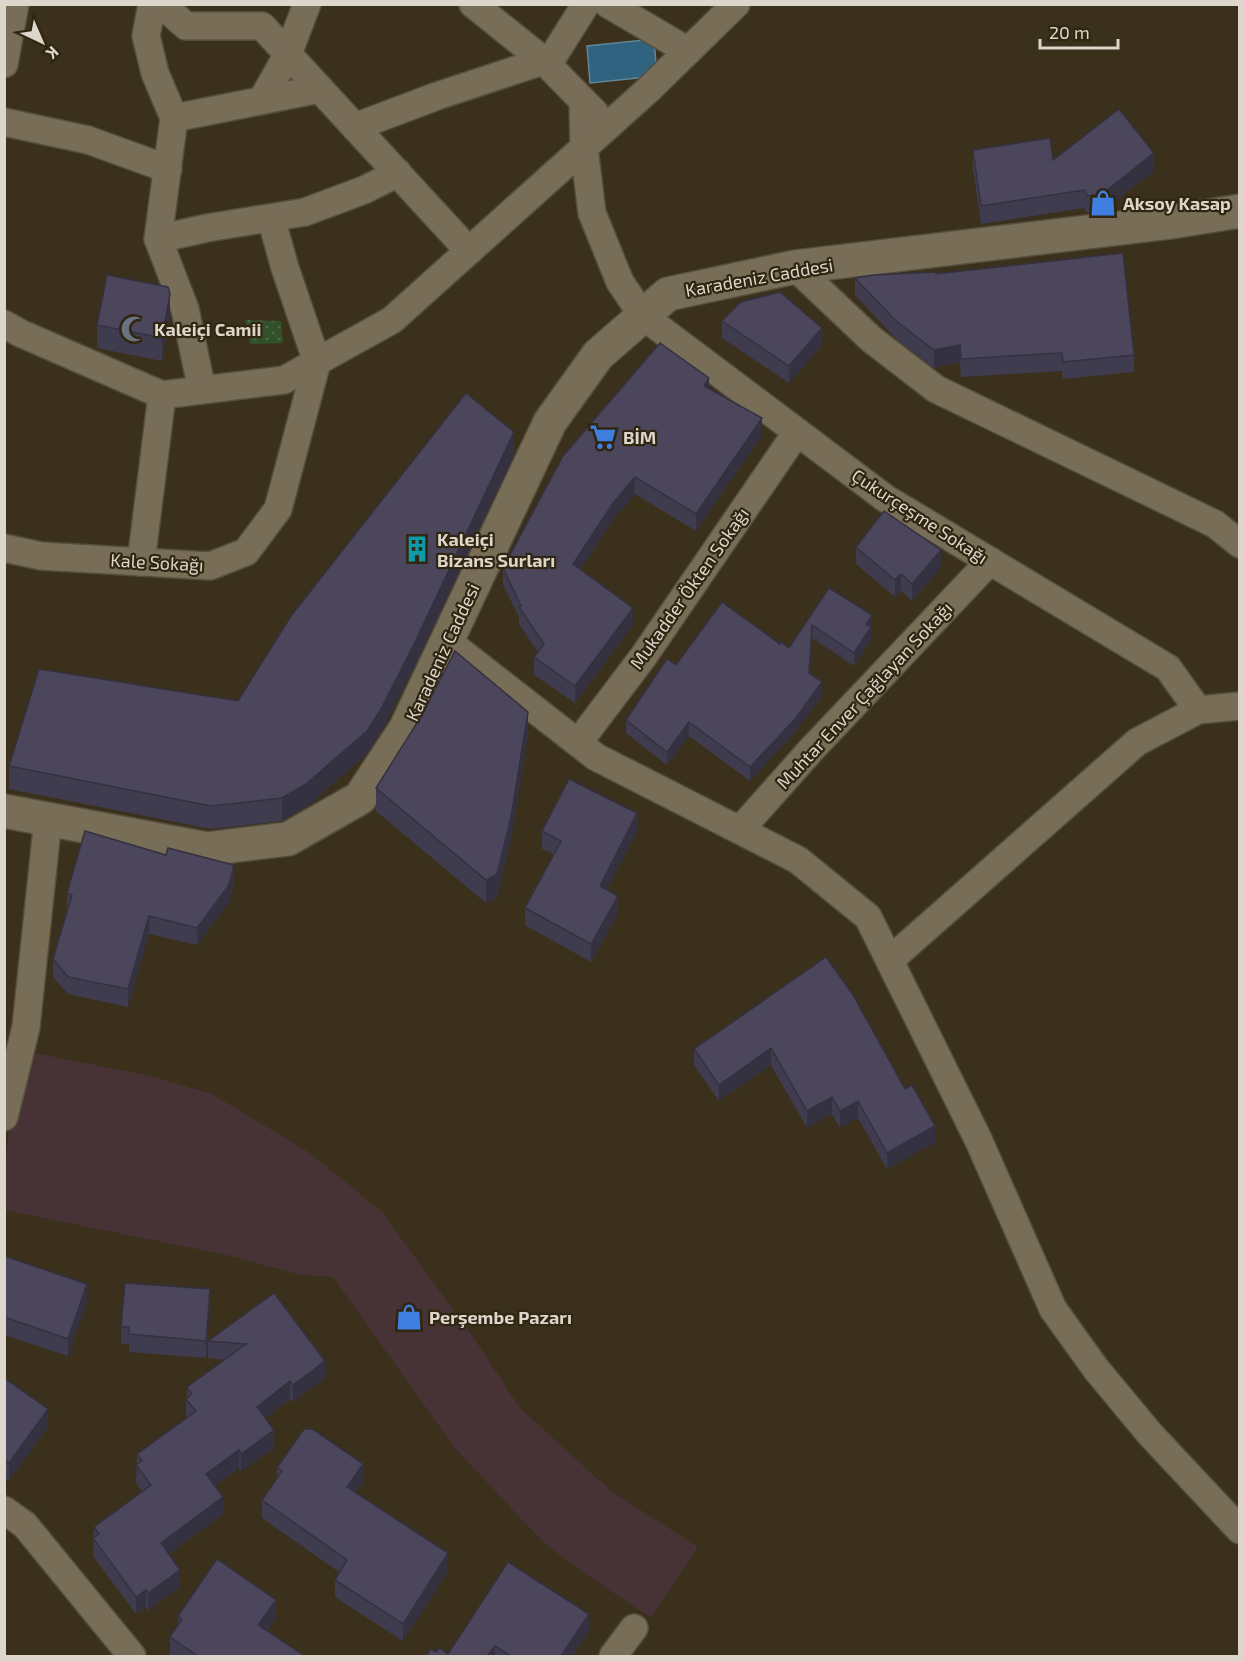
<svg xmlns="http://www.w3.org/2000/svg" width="1244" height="1661" viewBox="0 0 1244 1661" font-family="'Exo 2',sans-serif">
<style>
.commercial{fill:#473335}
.park{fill:url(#park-dots)}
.water{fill:#2f6380;stroke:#638696;stroke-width:1.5}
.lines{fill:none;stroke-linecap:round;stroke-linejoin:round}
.street-casing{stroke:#564d3c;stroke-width:30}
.secondary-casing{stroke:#564d3c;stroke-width:36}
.street{stroke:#786d57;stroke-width:27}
.secondary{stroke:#786d57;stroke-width:33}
.wall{fill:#403c4f}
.shaded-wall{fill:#343140}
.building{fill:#4b465c;stroke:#343140;stroke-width:1.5}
.labels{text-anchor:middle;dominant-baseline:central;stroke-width:4.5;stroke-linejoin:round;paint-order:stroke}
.poi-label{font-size:18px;font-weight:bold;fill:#ddd6ca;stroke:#302612;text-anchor:start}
.street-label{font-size:18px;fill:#ddd6ca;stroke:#302612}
</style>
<defs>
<pattern id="park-dots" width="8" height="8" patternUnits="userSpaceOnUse" patternTransform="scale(1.5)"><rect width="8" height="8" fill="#325029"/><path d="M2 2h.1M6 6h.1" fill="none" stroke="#4f6847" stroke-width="1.8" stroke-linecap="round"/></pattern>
</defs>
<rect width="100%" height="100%" fill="#3a301c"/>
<!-- commercial -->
<path class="commercial" d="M34,1053L147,1075L212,1094L310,1153L382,1212L473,1337L520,1408L611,1491L698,1547L651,1618L568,1562L541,1540L454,1447L333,1277L297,1274L227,1255L5,1210V1166L11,1112Z"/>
<!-- park -->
<path class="park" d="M245,320L281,321L283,343L250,344Z"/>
<!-- water -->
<path class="water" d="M654,39L657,76L590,83L587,46Z"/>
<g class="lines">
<!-- street casing -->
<g class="street-casing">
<g id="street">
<path d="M152,4L146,36L155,73L174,118L158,239L185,309L202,390"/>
<path d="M161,4L186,26H262L469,251"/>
<path d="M473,4L544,61L595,113"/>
<path d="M608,4L688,51"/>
<path d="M4,64L15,4"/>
<path d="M262,100L288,54L307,4"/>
<path d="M583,101L584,148L592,213L620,282L643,316L885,498L1168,668L1198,710"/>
<path d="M174,118L320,89"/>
<path d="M4,122L88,140L168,169"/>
<path d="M355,127L437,96L552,58L586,4"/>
<path d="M158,239L207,228L305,212L364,190L398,173"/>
<path d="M795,267L871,339L936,389L1215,524L1240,544"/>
<path d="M4,324L20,333L162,395L284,380L392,320L648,90L736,4"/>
<path d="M4,548L41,556L210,566L246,552L278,509L317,362L285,268L271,218"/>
<path d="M141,562L162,395"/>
<path d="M447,641L596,757L798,860L868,917L978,1139L1053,1309L1096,1369L1150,1434L1240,1530"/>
<path d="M578,743L643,657L797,432"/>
<path d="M740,830L811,750L990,561"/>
<path d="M890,960L1137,742L1198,710L1240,706"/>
<path d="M4,1117L26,1027L48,819"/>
<path d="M4,1510L25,1525L132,1656"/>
<path d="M613,1656L634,1628"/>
</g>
</g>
<!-- secondary casing -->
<g class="secondary-casing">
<path id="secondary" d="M4,811L207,849L288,839L360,798L406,728L550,422L598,355L668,294L795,267L1171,222L1240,211"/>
</g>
<!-- street -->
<use href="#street" class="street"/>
<!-- secondary -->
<use href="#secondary" class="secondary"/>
</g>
<!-- wall -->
<g class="wall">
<path d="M973,150L1053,160L1154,171L1102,211L1088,213L1084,208L981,224L973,168Z"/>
<path d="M936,274L1134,355V372L1063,379L1062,371L961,377L960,362L934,368L896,339L855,295V278Z"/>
<path d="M170,316L162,361L97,348V325Z"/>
<path d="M722,321L822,345L789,383L722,338Z"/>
<path d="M709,388L762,435L696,531L635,494L613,520L581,569L633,625L575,703L534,675V657L538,652L519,624V617L503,585V568Z"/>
<path d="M514,455L415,665L381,732L367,754L306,807L282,821L211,829L9,789V766L238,701Z"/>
<path d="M856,547L941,567L912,601L901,591L895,597L856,564Z"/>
<path d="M829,588L872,628L871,630V640L854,666L812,638L810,674L822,696L796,731L750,781L689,736L667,765L626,733V720L676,665L780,644L789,648Z"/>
<path d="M528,735L511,840L497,897L486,903L376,811V788Z"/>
<path d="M542,831H637L607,889L618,913L591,962L525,925V908L554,854L542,849Z"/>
<path d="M234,882L229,902L197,945L149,934L128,1007L68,994L53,977V959L67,911V893Z"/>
<path d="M826,957L935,1143L887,1169L858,1118L840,1128L832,1114L807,1128L771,1065L719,1101L694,1065V1049Z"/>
<path d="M4,1256L87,1302L68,1356L4,1335Z"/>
<path d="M274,1293L325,1378L293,1402L290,1399L265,1418L274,1448L241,1471L239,1468L215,1485L223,1514L169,1554L180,1587L148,1611L146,1607L136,1614L93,1556L94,1527L142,1491L136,1483L137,1454L187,1418L186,1416V1399L187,1398V1387L225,1360L208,1358V1341Z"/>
<path d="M210,1307L206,1358L129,1352V1344H121V1327Z"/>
<path d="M4,1378L48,1427L9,1480L4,1478Z"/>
<path d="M277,1468L363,1482L355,1493L448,1571L403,1641L335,1597V1580L339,1572L262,1518V1500L277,1479Z"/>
<path d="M508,1562L589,1631L572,1656H426L436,1652L448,1654Z"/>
<path d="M178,1616L276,1617L267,1631L305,1656H173L170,1655V1637L178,1626Z"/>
</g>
<!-- shaded-wall -->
<g class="shaded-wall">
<path d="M1154,153V171L1102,211V194Z"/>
<path d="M170,294V316L162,361V338Z"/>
<path d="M822,328V345L789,383V366Z"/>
<path d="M960,345V362L934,368V350Z"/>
<path d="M709,378V395L704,386Z"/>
<path d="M762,418V435L696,531V514Z"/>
<path d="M514,432V455L415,665L381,732L367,754L306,807L282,821V798Z"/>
<path d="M635,477V494L613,520L573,581V564L613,503Z"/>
<path d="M941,550V567L912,601V584Z"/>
<path d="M901,574V591L895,597V580Z"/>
<path d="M633,608V625L575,703V686Z"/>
<path d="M872,615L871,640L854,666V653L866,624Z"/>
<path d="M812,625V638L809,687V673Z"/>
<path d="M822,682V696L796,731L750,781V767Z"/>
<path d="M528,712V735L511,840L497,897L486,903V880Z"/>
<path d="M689,722V736L667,765V752Z"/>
<path d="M637,813V831L600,903V886Z"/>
<path d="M234,865V882L229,902L197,945V928Z"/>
<path d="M618,896V913L591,962V944Z"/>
<path d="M149,916V934L128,1007V989Z"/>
<path d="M771,1048V1065L719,1101V1085Z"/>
<path d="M832,1097V1114L807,1128V1111Z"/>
<path d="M858,1101V1118L840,1128V1111Z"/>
<path d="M935,1126V1143L887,1169V1153Z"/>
<path d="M87,1284V1302L68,1356V1339Z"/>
<path d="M210,1289V1307L206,1358V1341Z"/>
<path d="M325,1361V1378L293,1402V1385Z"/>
<path d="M290,1381V1399L257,1425V1407Z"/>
<path d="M48,1409V1427L9,1480V1463Z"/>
<path d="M274,1430V1448L241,1471V1454Z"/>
<path d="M239,1450V1468L206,1491V1474Z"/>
<path d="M363,1464V1482L347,1505V1487Z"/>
<path d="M223,1497V1514L161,1560V1543Z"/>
<path d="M448,1553V1571L403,1641V1624Z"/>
<path d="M180,1570V1587L148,1611V1593Z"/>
<path d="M146,1590V1607L136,1614V1597Z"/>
<path d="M276,1600V1617L258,1643V1625Z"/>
<path d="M589,1614V1631L572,1656H561Z"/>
<path d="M495,1646V1656H487Z"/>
</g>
<!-- building -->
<g class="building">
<path d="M1119,109L1154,153L1102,194L1088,196L1084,190L981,206L973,150L1050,138L1053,160Z"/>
<path d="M1123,253L1134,355L1063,362L1062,353L961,359L960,345L934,350L896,321L855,278L874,275L936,272V274Z"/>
<path d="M107,275L168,287L170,294L162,338L97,325Z"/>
<path d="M780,292L822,328L789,366L722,321L741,302Z"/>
<path d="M660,343L709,378L704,386L762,418L696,514L635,477L613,503L573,564L633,608L575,686L534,657L544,644L519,607L521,606L503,568L563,456Z"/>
<path d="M466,393L514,432L415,642L381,709L367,731L306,784L282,798L211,806L9,766L39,669L238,701L291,616Z"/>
<path d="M884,511L941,550L912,584L901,574L895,580L856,547Z"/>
<path d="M829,588L872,615L866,624L871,627L854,653L812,625L809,673L822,682L796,718L750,767L689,722L667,752L626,720L667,659L676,665L722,602L780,644L781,642L789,648Z"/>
<path d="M455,651L528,712L511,817L497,874L486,880L376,788L422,715Z"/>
<path d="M569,779L637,813L600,886L618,896L591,944L525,908L561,841L542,831Z"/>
<path d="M85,831L166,855L168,848L234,865L229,885L197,928L149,916L128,989L68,977L53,959L72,895L67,893Z"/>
<path d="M826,957L853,995L905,1089L912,1085L935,1126L887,1153L858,1101L840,1111L832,1097L807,1111L771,1048L719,1085L694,1049Z"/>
<path d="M4,1256L87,1284L68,1339L4,1317Z"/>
<path d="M125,1283L210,1289L206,1341L129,1334V1327H121Z"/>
<path d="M274,1293L325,1361L293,1385L290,1381L257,1407L274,1430L241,1454L239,1450L206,1474L223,1497L161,1543L180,1570L148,1593L146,1590L136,1597L93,1538L99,1534L94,1527L151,1485L136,1465L142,1461L137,1454L196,1411L186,1399L192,1394L187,1387L246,1344L208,1341Z"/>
<path d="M4,1378L48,1409L9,1463L4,1460Z"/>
<path d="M304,1429H312L363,1464L347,1487L448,1553L403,1624L335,1580L347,1560L262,1500L282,1471L277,1468Z"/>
<path d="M217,1559L276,1600L258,1625L305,1656H198L170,1637L182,1619L178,1616Z"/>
<path d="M508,1562L589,1614L561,1656H511L495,1646L487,1656H426L431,1649L436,1652L439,1648L448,1654Z"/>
</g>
<!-- icons -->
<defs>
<g id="shop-bare" transform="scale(2.07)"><path d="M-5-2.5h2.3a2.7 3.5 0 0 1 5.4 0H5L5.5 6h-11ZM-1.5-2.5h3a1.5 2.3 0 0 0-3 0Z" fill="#3f7fe0" stroke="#302612" stroke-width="2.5" paint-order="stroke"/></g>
<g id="mosque-bare" transform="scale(2.07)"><path d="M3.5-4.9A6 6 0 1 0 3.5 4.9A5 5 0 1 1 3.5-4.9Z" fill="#6b7280" stroke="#302612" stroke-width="2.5" paint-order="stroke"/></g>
<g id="supermarket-bare" transform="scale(2.07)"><path d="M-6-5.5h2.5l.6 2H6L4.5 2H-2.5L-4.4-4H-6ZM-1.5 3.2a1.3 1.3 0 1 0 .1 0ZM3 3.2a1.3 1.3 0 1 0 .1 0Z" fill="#3f7fe0" stroke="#302612" stroke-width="2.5" paint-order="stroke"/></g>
<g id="building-bare" transform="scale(2.07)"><path d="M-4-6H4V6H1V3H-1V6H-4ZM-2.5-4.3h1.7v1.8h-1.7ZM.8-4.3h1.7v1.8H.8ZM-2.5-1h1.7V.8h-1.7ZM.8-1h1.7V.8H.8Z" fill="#0f9aa8" stroke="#302612" stroke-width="2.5" paint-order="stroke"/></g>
</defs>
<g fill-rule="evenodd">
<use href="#shop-bare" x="1103" y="203"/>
<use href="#mosque-bare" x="134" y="329"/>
<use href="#supermarket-bare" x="603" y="437"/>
<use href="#building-bare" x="417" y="549"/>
<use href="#shop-bare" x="409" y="1317"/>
</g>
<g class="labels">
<!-- poi labels -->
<g class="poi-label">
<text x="1123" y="203">Aksoy Kasap</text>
<text x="154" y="329">Kaleiçi Camii</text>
<text x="623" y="437">BİM</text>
<text x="437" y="539">Kaleiçi<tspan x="437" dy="21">Bizans Surları</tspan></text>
<text x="429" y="1317">Perşembe Pazarı</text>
</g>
<!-- street labels -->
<g class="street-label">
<text transform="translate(759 277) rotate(-10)">Karadeniz Caddesi</text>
<text transform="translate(920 516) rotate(33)">Çukurçeşme Sokağı</text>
<text transform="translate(157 562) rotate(3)">Kale Sokağı</text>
<text transform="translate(689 588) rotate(-55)">Mukadder Ökten Sokağı</text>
<text transform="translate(442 652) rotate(-65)">Karadeniz Caddesi</text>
<text transform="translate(864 695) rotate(-47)">Muhtar Enver Çağlayan Sokağı</text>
</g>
</g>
<!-- border -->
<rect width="1244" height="1661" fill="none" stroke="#ddd6ca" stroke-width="12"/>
<!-- north arrow -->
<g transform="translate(42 42) rotate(136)" stroke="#302612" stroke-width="4.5" paint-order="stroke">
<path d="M0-4.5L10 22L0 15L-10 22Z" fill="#ddd6ca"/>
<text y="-9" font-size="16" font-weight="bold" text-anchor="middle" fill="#ddd6ca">K</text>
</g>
<!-- scale -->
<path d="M1040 39v9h78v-9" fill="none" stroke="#ddd6ca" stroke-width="3"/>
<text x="1049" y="39" font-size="18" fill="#ddd6ca" stroke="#302612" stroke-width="4.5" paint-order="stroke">20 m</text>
</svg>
